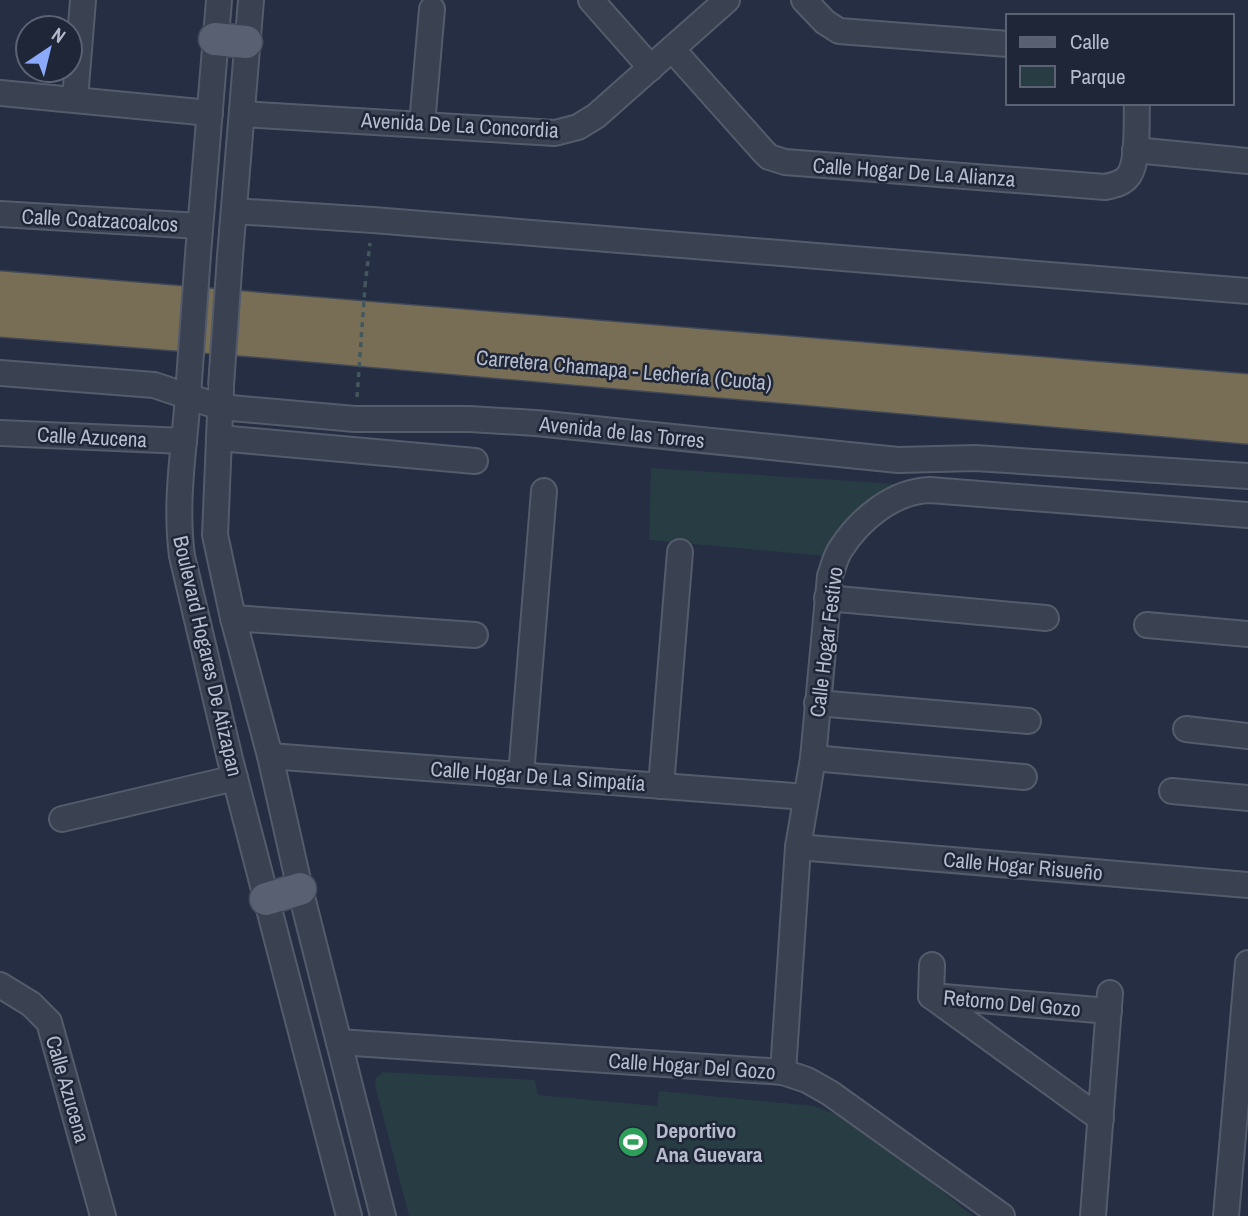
<svg xmlns="http://www.w3.org/2000/svg" width="1248" height="1216" viewBox="0 0 1248 1216" font-family="'Archivo Narrow',sans-serif">
<style>
.green{fill:#273c43}
.lines{fill:none;stroke-linecap:round;stroke-linejoin:round}
.minor-casing{stroke:#545c6c;stroke-width:28}
.major-casing{stroke:#434a5b;stroke-width:35}
.highway-casing{stroke:#414959;stroke-width:40}
.path{stroke:#43585d;stroke-width:3.5;stroke-dasharray:5 5;stroke-linecap:butt}
.minor{stroke:#3a4151;stroke-width:24}
.major{stroke:#586071;stroke-width:32}
.highway{stroke:#786e56;stroke-width:37}
.minor-bridge-casing{stroke:#545c6c;stroke-width:28;stroke-linecap:butt}
.path-bridge{stroke:#43585d;stroke-width:3.5;stroke-dasharray:5 5;stroke-linecap:butt}
.minor-bridge{stroke:#3a4151;stroke-width:24}
.labels{text-anchor:middle;dominant-baseline:central;stroke-width:5;stroke-linejoin:round;paint-order:stroke}
.street-label{font-size:21px;fill:#b6bccc;stroke:#1e2637}
.poi-label{font-size:21px;font-weight:bold;fill:#b6bccc;stroke:#1e2637;text-anchor:start}
</style>
<rect width="100%" height="100%" fill="#252e42"/>
<!-- green -->
<g class="green">
<path d="M651,468L897,484L825,556L649,540Z"/>
<path d="M383,1072L535,1080L538,1095L657,1106L659,1091L814,1106L835,1114L917,1171L973,1216H409L375,1085L376,1078Z"/>
</g>
<g class="lines">
<!-- minor casing -->
<g class="minor-casing">
<g id="minor">
<path d="M591,0L651,68"/>
<path d="M804,0L825,22L839,31L1008,44"/>
<path d="M672,49L763,151L769,157L785,162L1105,187C1115,185 1124,183 1129,175C1139,161 1136,121 1137,103"/>
<path d="M0,93L210,113"/>
<path d="M75,99L83,0"/>
<path d="M242,114L555,133L578,127L596,116L727,0"/>
<path d="M422,124L432,9"/>
<path d="M1135,150L1248,161"/>
<path d="M234,211L373,220L1248,291"/>
<path d="M0,214L200,226"/>
<path d="M198,254L219,0"/>
<path d="M230,256L251,0"/>
<path d="M0,373L154,385L220,407L355,419H470L536,423L898,460L975,458L1248,476"/>
<path d="M189,381C186,440 174,497 182,556L230,759L349,1216"/>
<path d="M221,390L215,535L233,618L270,756L300,889L383,1216"/>
<path d="M0,433L184,441"/>
<path d="M219,438L475,461"/>
<path d="M827,598L1046,618"/>
<path d="M233,618L475,635"/>
<path d="M1147,625L1248,634"/>
<path d="M817,703L1028,721"/>
<path d="M1186,729L1248,736"/>
<path d="M270,756L806,797"/>
<path d="M813,758L1024,777"/>
<path d="M521,775L544,491"/>
<path d="M661,786L680,552"/>
<path d="M1172,791L1248,798"/>
<path d="M62,819L235,778"/>
<path d="M798,847L1248,885"/>
<path d="M0,985L31,1004L49,1022L103,1216"/>
<path d="M931,996L1101,1119"/>
<path d="M931,996L932,965"/>
<path d="M932,996L1109,1011"/>
<path d="M339,1042L783,1072L807,1080L830,1093L1002,1216"/>
<path d="M783,1072L798,847L813,758L830,576C833,568 835,558 840,550C859,520 893,491 930,490L1248,515"/>
<path d="M1093,1216L1110,993"/>
<path d="M1226,1216L1248,963"/>
</g>
</g>
<!-- major casing -->
<g class="major-casing">
<g id="major">
<path d="M215,39L246,42"/>
<path d="M266,899L300,889"/>
</g>
</g>
<!-- highway casing -->
<g class="highway-casing">
<g id="highway">
<path d="M0,290L1248,393"/>
<path d="M0,318L255,338L1248,425"/>
</g>
</g>
<!-- path -->
<path class="path" d="M365,286L370,243"/>
<!-- minor -->
<use href="#minor" class="minor"/>
<!-- major -->
<use href="#major" class="major"/>
<!-- highway -->
<use href="#highway" class="highway"/>
<!-- minor-bridge casing -->
<g class="minor-bridge-casing">
<g id="minor-bridge">
<path d="M189,381L198,254"/>
<path d="M221,386L230,256"/>
</g>
</g>
<!-- path-bridge -->
<path class="path-bridge" d="M357,397L365,286"/>
<!-- minor-bridge -->
<use href="#minor-bridge" class="minor-bridge"/>
</g>
<!-- icons -->
<defs>
<g id="stadium-disc" transform="scale(1.575)"><circle r="9.5" fill="#2e9e5b" stroke="#1e2637"/><path d="M0-5a6.5 5 0 1 0 0 10a6.5 5 0 1 0 0-10ZM-3.5-1.8h7v3.6h-7Z" fill="#fff"/></g>
</defs>
<g fill-rule="evenodd">
<use href="#stadium-disc" x="633" y="1142"/>
</g>
<g class="labels">
<!-- street labels -->
<g class="street-label">
<text transform="translate(460 125) rotate(3)">Avenida De La Concordia</text>
<text transform="translate(914 172) rotate(4)">Calle Hogar De La Alianza</text>
<text transform="translate(100 220) rotate(3)">Calle Coatzacoalcos</text>
<text transform="translate(624 370) rotate(5)">Carretera Chamapa - Lechería (Cuota)</text>
<text transform="translate(622 432) rotate(6)">Avenida de las Torres</text>
<text transform="translate(92 437) rotate(3)">Calle Azucena</text>
<text transform="translate(826 642) rotate(-83)">Calle Hogar Festivo</text>
<text transform="translate(208 656) rotate(77)">Boulevard Hogares De Atizapan</text>
<text transform="translate(538 776) rotate(4)">Calle Hogar De La Simpatía</text>
<text transform="translate(1023 866) rotate(5)">Calle Hogar Risueño</text>
<text transform="translate(1012 1003) rotate(5)">Retorno Del Gozo</text>
<text transform="translate(692 1066) rotate(4)">Calle Hogar Del Gozo</text>
<text transform="translate(68 1089) rotate(74)">Calle Azucena</text>
</g>
<!-- poi labels -->
<g class="poi-label">
<text x="656" y="1130">Deportivo<tspan x="656" dy="24">Ana Guevara</tspan></text>
</g>
</g>
<!-- legend -->
<rect x="1006" y="14" width="228" height="91" fill="#1e2637" stroke="#5b6273" stroke-width="2"/>
<rect x="1020" y="37" width="35" height="10" fill="#586071" stroke="#5b6273" stroke-width="2"/>
<text x="1070" y="49" font-size="21" fill="#b6bccc">Calle</text>
<rect x="1020" y="66" width="35" height="21" fill="#273c43" stroke="#5b6273" stroke-width="2"/>
<text x="1070" y="84" font-size="21" fill="#b6bccc">Parque</text>
<!-- north arrow -->
<g transform="translate(49 49) rotate(35)"><circle r="33" fill="#1e2637" stroke="#5b6273" stroke-width="2"/>
<path d="M0-5L12 26L0 18L-12 26Z" fill="#8caafb"/>
<text y="-10" font-size="19" font-weight="bold" text-anchor="middle" fill="#b6bccc">N</text>
</g>
</svg>
